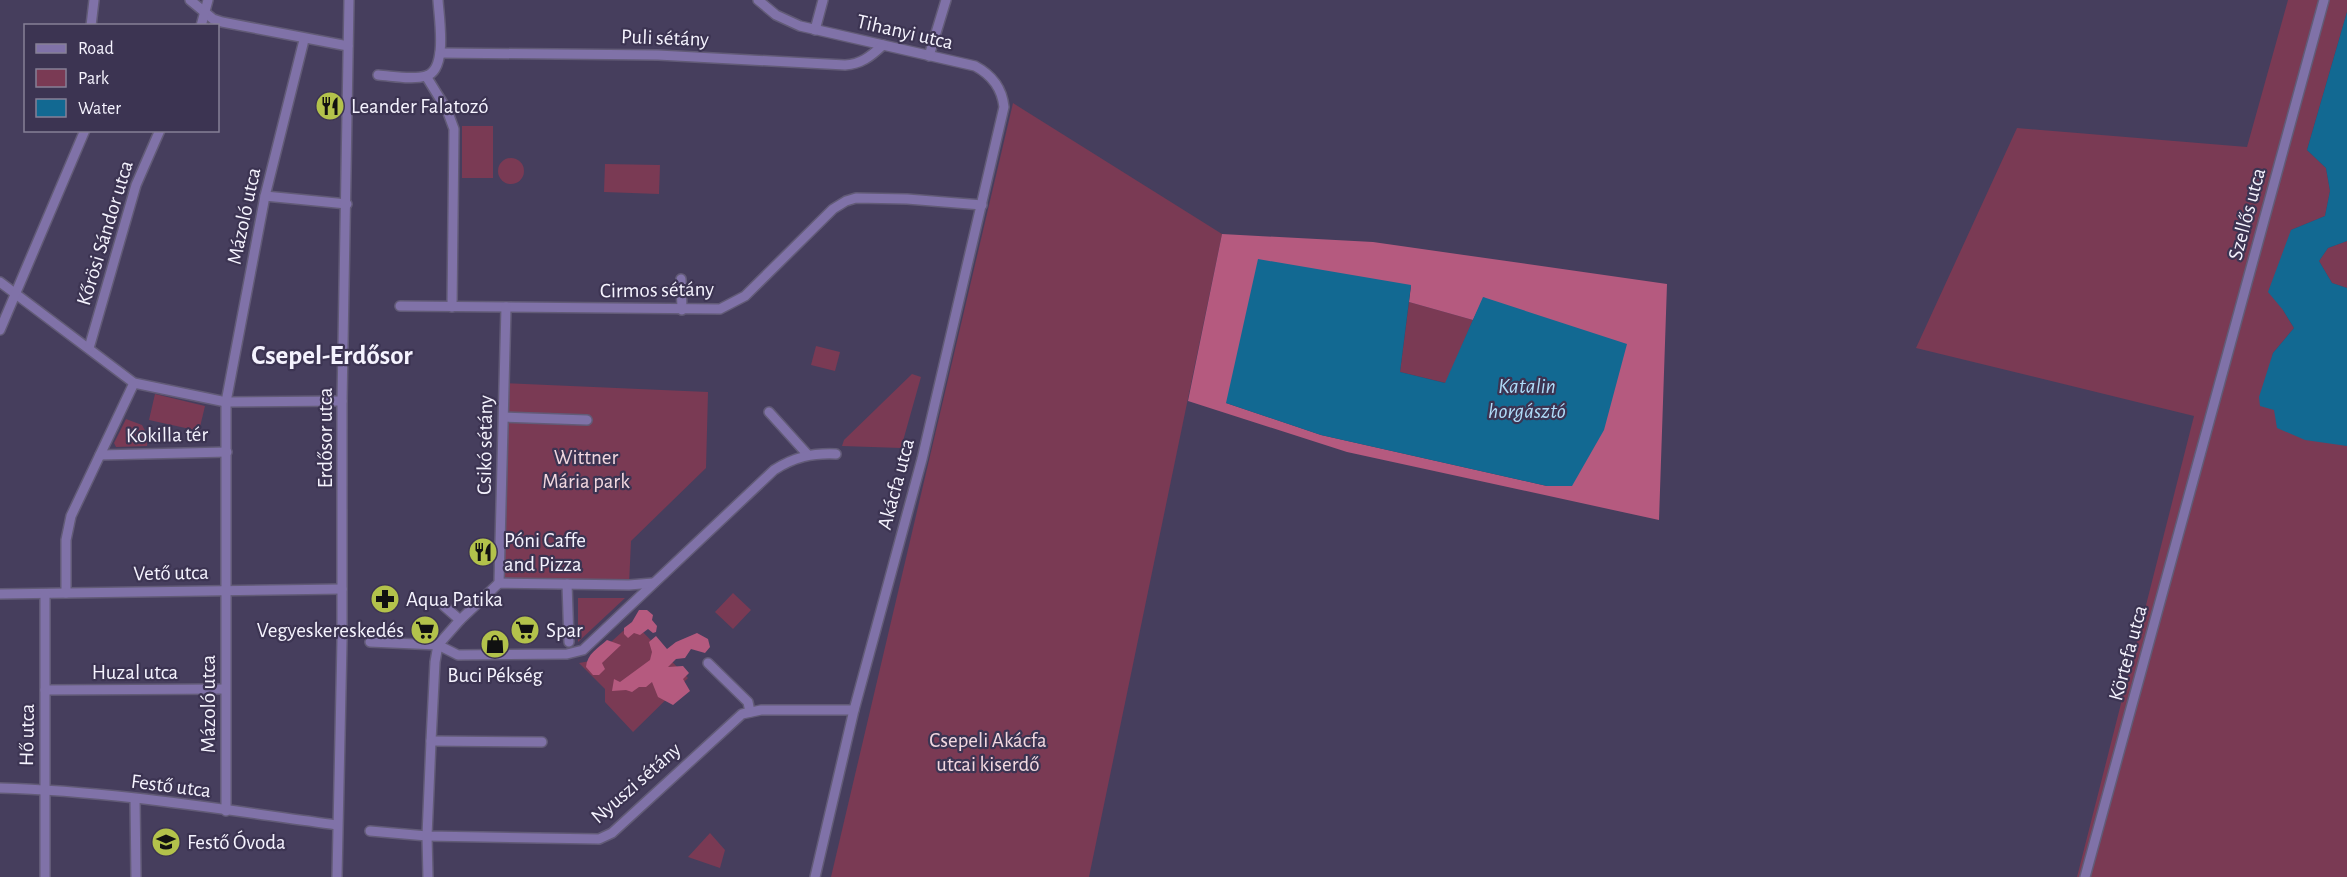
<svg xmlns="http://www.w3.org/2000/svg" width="2347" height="877" viewBox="0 0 2347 877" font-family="'Alegreya Sans',sans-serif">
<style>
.green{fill:#7a3a54}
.forest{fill:#b55a7f;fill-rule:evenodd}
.water{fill:#126992}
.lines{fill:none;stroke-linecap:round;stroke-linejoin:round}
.minor-casing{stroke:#625b77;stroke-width:12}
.minor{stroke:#8072a8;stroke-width:9}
.labels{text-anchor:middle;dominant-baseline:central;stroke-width:4.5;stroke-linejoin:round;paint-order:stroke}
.street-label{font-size:21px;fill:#f5f3fe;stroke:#3c3452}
.poi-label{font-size:21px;fill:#f5f3fe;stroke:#3c3452;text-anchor:start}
.park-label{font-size:21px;fill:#f2d8e0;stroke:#3c3452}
.water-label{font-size:22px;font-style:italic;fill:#afdcf9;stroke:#3c3452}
.district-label{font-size:27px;font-weight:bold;fill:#f5f3fe;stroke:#3c3452}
</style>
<rect width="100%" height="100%" fill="#463e5d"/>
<!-- green -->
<g class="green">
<path d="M2288,0H2347V12L2307,150L2326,168L2330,191L2325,216L2291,230L2283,310L2294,328L2273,353L2269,371L2274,410L2332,442L2347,446V877H2077L2194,416L1916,348L2017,128L2247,147Z"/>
<path d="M1013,103L1222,234L1089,877H831Z"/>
<rect x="462" y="126" width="31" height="52"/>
<circle cx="511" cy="171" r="13"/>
<path d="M605,164L660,165L659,194L604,192Z"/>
<path d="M2347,241V288L2332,283L2319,261L2328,248Z"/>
<path d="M1409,302L1473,320L1446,383L1400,372Z"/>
<path d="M816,346L840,352L835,371L811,365Z"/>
<path d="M912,374L921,377L901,448L842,446L844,440Z"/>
<path d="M505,383L708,392L706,468L631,541L629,585L499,583Z"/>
<path d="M155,394L205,406L199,431L149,420Z"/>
<path d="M126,419L142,425L148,436L147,446L116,447L114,443Z"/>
<path d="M733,593L751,610L733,629L715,612Z"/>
<path d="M578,598H625L578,642Z"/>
<path d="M633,622L688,678L633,732L605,702V689L579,663L590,661Z"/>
<path d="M710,833L725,850L720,868L688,857Z"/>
</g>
<!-- forest -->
<g class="forest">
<path d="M1222,234L1373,242L1667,284L1659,520L1347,452L1188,401ZM1411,286L1409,302L1473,320L1484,297L1547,486L1321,435L1226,403Z"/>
<path d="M639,610H647L653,615L652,620L657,626L656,632L653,633L648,629L640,635L634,633L628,638L624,634V628L632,622Z"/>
<path d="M697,633L708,639L710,647L705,653L691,649L685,658L676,659L668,667L683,666L689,673L683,679L690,691L673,705L658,697L652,682L646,687H639L632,692L626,690L612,691L614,679L620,682L650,660L652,652L649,642L656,636L667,649L676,642Z"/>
<path d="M607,640L621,645L602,663L605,669L599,675H593L586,667C587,654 598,648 607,640Z"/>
</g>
<!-- water -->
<g class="water">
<path d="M2347,12V241L2328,248L2319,261L2332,283L2347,288V446L2305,440L2277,428L2274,410L2260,406L2259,397L2273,353L2294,328L2283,310L2268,292L2291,230L2325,216L2330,191L2326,168L2307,150Z"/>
<path d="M1258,259L1411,285L1400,372L1445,383L1483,297L1627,344L1604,430L1572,486H1547L1321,435L1226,403Z"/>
</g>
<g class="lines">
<!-- minor casing -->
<g class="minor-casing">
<g id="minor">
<path d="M190,0L213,19L222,22L348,46"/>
<path d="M758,0L776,15L800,26L975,66C992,75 1002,88 1004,107L922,459L854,710L815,877"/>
<path d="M91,26L94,0"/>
<path d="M201,26L208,0"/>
<path d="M815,30L823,0"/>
<path d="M440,53L658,55L845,65C861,64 870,57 883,45"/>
<path d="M929,56L946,0"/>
<path d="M378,75C393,76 412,80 426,76C448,70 439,18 438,0"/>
<path d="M426,76L447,110L454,129L452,307"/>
<path d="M265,196L347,204"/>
<path d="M681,279L682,310"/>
<path d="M0,282L134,383L226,402L342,401"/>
<path d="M400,306L720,309L745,296L833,209L846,201L856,198L907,199L982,205"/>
<path d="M0,330L85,130"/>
<path d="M89,348L136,185L160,130"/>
<path d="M769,412L808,455"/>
<path d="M504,417L587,420"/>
<path d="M100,455L227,452"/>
<path d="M499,583L506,307"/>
<path d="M567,584L569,642"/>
<path d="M66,593V540L71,516L134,383"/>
<path d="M0,594L342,589"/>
<path d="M444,606L460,620"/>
<path d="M370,642L438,645L458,655L567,654L583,650L774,470C794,457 812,453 836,454"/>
<path d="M708,663L748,702L750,712"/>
<path d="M45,690L225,689"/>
<path d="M431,741L542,742"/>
<path d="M0,788C112,791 225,810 337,825"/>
<path d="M135,799L136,877"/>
<path d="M226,811V402L265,196L304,40"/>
<path d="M370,831L427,836L599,839L612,833L742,714L761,710H854"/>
<path d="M45,877V594"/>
<path d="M337,877L342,641V401L349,0"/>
<path d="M428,877L427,836L431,741L435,662L438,645L460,620L499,583L629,585L653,583"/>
<path d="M2085,877L2324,0"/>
</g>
</g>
<!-- minor -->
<use href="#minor" class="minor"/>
</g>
<!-- icons -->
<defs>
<g id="restaurant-disc" transform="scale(1.5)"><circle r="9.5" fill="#b3c24b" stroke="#3c3452"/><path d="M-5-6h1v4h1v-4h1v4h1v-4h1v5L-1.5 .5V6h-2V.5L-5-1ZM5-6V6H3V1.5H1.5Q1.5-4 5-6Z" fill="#111"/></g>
<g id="pharmacy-disc" transform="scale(1.5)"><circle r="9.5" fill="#b3c24b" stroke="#3c3452"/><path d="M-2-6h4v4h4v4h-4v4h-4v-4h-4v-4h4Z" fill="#111"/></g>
<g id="supermarket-disc" transform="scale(1.5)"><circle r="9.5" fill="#b3c24b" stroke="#3c3452"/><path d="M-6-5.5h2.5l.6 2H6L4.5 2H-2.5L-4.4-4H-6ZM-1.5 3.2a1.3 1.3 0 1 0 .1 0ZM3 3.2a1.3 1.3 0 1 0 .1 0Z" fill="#111"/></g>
<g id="shop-disc" transform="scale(1.5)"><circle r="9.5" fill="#b3c24b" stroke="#3c3452"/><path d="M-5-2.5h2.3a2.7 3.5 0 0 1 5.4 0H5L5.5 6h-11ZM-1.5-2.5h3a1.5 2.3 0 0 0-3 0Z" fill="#111"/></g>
<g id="school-disc" transform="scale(1.5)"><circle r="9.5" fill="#b3c24b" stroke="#3c3452"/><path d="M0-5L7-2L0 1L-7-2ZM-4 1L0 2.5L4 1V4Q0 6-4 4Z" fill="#111"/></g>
</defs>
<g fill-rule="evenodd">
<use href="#restaurant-disc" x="330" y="106"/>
<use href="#restaurant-disc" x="483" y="552"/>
<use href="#pharmacy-disc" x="385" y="599"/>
<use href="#supermarket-disc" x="425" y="630"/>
<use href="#supermarket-disc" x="525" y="630"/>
<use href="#shop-disc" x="495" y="644"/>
<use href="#school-disc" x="166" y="842"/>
</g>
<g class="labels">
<!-- street labels -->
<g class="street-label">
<text transform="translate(905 32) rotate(13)">Tihanyi utca</text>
<text transform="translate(665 38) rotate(2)">Puli sétány</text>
<text transform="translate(2247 214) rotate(-75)">Szellős utca</text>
<text transform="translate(244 216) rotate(-78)">Mázoló utca</text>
<text transform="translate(105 233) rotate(-73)">Kőrösi Sándor utca</text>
<text transform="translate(657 290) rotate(-1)">Cirmos sétány</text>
<text transform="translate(167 435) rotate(-1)">Kokilla tér</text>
<text transform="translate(325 438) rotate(-90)">Erdősor utca</text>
<text transform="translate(485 445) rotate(-89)">Csikó sétány</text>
<text transform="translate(896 484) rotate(-75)">Akácfa utca</text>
<text transform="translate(171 573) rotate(-1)">Vető utca</text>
<text transform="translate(2128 653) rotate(-75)">Körtefa utca</text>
<text x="135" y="672">Huzal utca</text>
<text transform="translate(208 704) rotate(-90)">Mázoló utca</text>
<text transform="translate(27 735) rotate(-89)">Hő utca</text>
<text transform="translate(636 783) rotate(-41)">Nyuszi sétány</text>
<text transform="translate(171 786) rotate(7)">Festő utca</text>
</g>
<!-- poi labels -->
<g class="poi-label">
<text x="351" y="106">Leander Falatozó</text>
<text x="504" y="540">Póni Caffe<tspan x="504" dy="24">and Pizza</tspan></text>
<text x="406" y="599">Aqua Patika</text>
<text x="404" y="630" text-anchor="end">Vegyeskereskedés</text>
<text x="546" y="630">Spar</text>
<text x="495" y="675" text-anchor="middle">Buci Pékség</text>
<text x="187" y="842">Festő Óvoda</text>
</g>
<!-- park labels -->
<g class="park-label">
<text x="586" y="457">Wittner<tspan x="586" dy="24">Mária park</tspan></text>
<text x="988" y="740">Csepeli Akácfa<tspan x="988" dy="24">utcai kiserdő</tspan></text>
</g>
<!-- water labels -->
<g class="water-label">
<text x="1527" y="386">Katalin<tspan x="1527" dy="25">horgásztó</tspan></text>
</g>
<!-- district labels -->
<g class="district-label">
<text x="332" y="355">Csepel-Erdősor</text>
</g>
</g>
<!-- legend -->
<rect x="24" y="24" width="195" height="108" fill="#3c3452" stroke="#868097" stroke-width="1.5"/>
<rect x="36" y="44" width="30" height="9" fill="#8072a8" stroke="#868097" stroke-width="1.5"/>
<text x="78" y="54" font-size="18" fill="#f5f3fe">Road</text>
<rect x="36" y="69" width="30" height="18" fill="#7a3a54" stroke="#868097" stroke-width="1.5"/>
<text x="78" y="84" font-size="18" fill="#f5f3fe">Park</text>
<rect x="36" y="99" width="30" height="18" fill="#126992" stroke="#868097" stroke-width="1.5"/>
<text x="78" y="114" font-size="18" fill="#f5f3fe">Water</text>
</svg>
